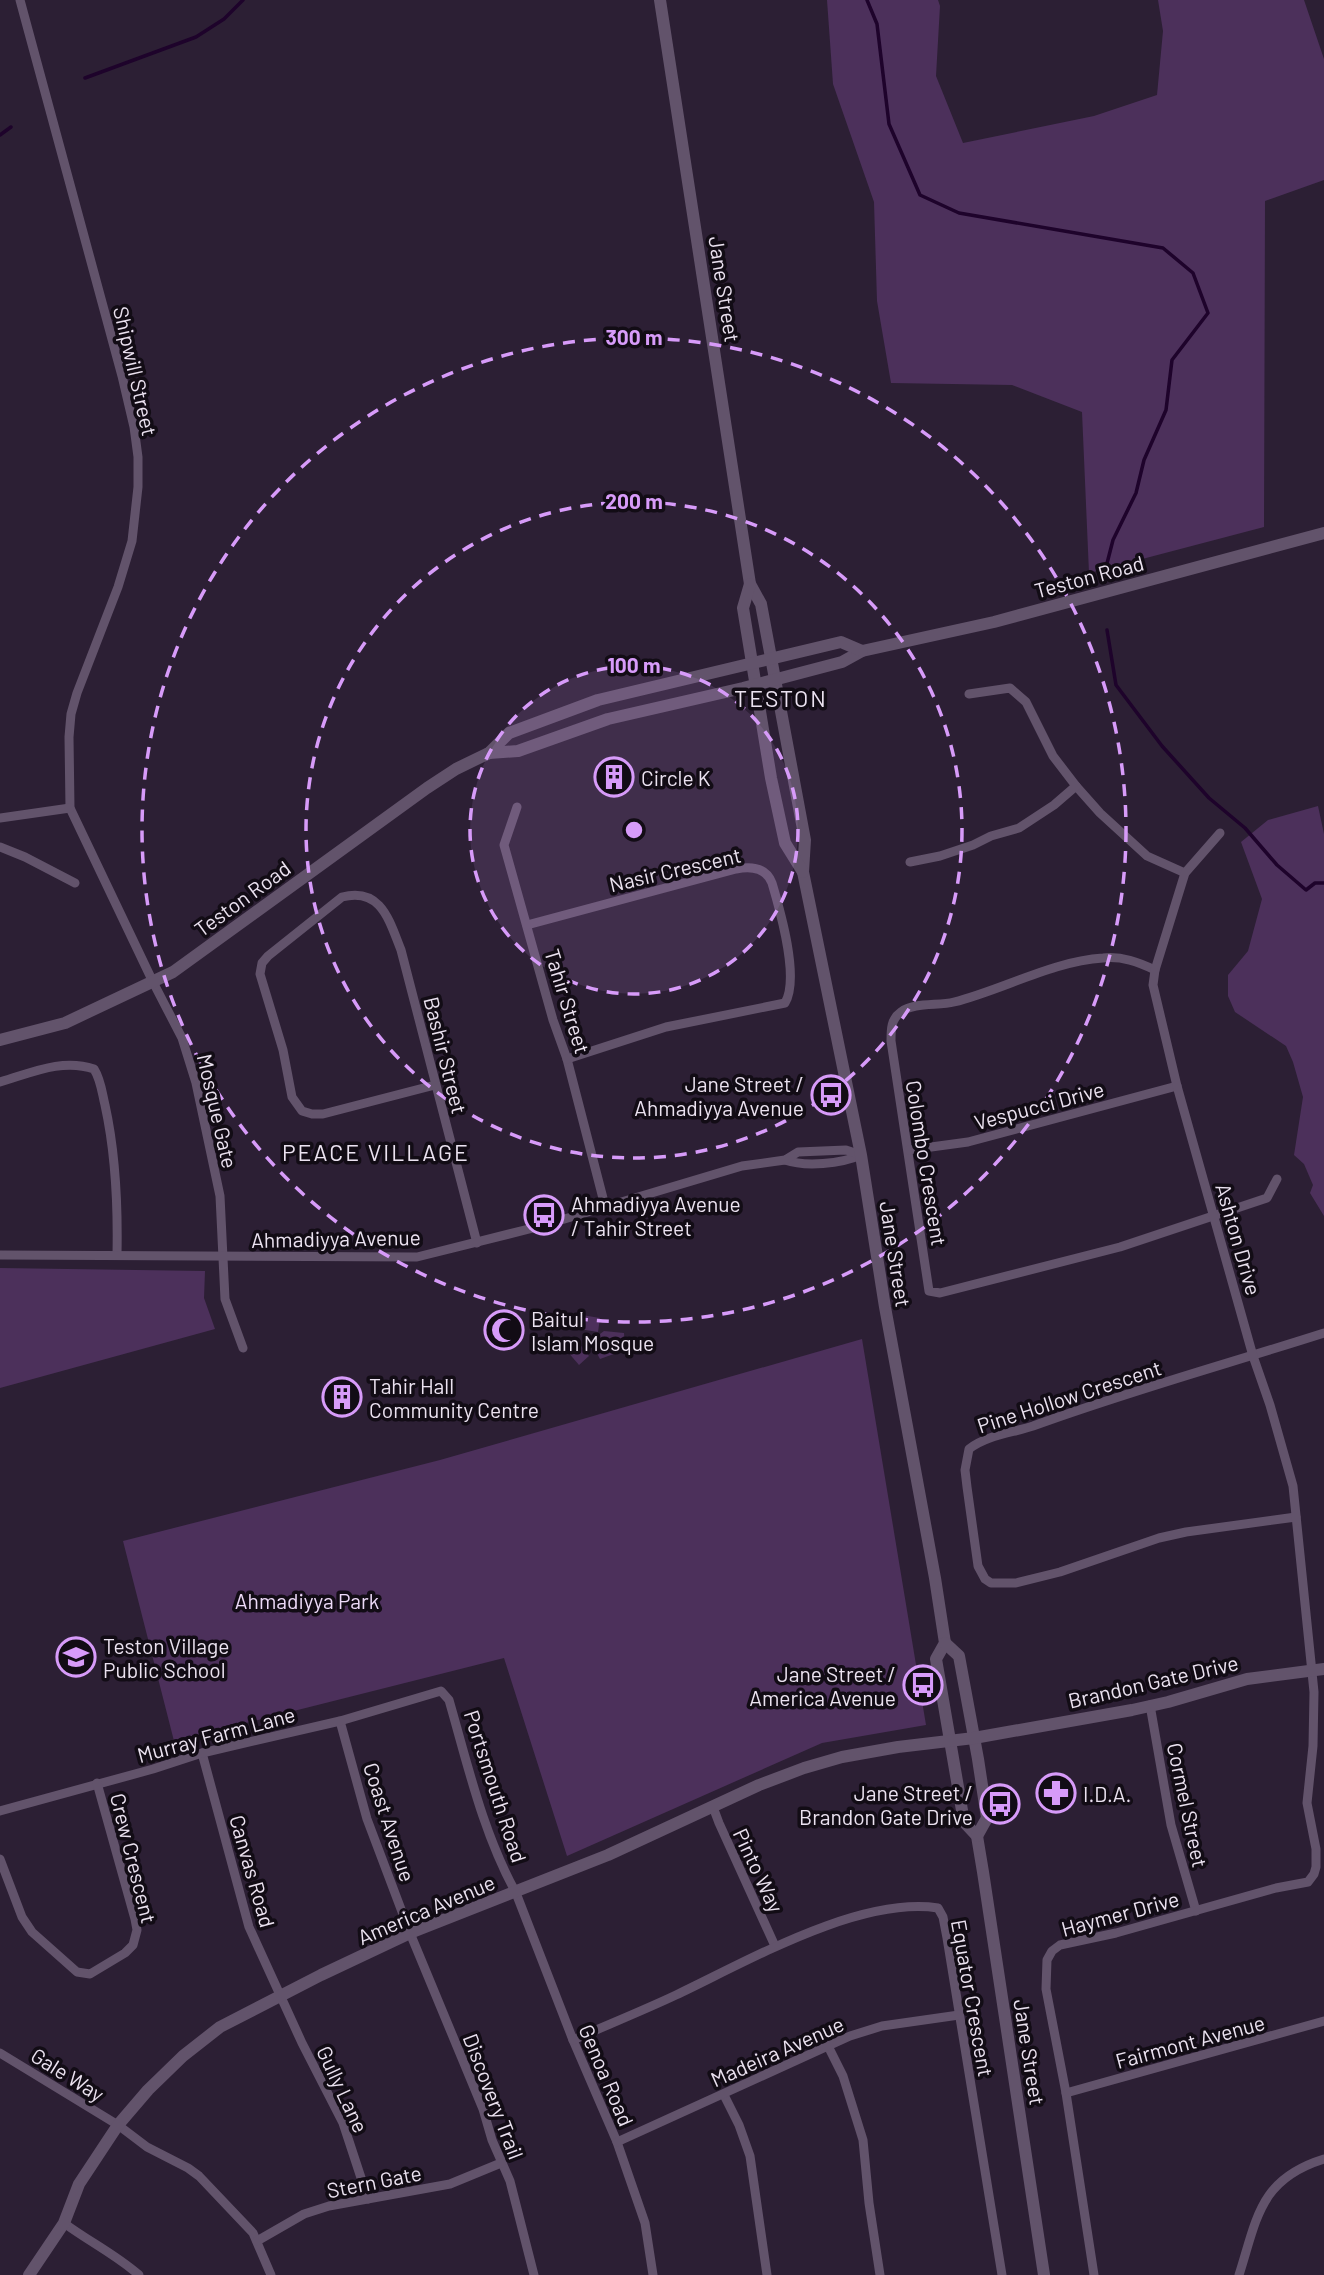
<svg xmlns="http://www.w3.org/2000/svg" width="1324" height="2275" viewBox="0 0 1324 2275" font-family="Barlow,sans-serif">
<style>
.green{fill:#4c305b}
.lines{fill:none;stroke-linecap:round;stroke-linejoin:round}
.stream{stroke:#1e032b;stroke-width:3.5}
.street{stroke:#62536b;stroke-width:9}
.secondary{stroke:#62536b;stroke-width:12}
.ring{fill:none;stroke:#d79bf9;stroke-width:3.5;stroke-dasharray:12 9}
.labels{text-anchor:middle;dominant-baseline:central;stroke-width:7;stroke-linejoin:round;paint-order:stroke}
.street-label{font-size:21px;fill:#ebe2f0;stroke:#120c15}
.poi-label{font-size:21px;fill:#ebe2f0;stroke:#120c15;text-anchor:start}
.park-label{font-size:21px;fill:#eddaf8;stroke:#120c15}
.neighbourhood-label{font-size:23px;letter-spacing:2px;fill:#ebe2f0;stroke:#120c15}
.centre{fill:#d79bf9;stroke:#120c15;stroke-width:3.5}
.ring-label{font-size:21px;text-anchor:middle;font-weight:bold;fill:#d79bf9;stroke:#120c15;stroke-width:7;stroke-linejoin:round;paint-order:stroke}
</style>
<rect width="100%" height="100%" fill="#2c1f34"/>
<!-- green -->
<g class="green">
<path d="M827,0H938L940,6L936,76L963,143L1094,116L1157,95L1163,31L1158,0H1304L1324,59V180L1265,201L1264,527L1089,573L1082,412L1012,385L891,383L877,301L874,202L833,84Z"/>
<path d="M1318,806L1324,834V1216L1310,1193L1313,1185L1304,1164L1294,1155L1303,1097L1293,1062L1286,1046L1235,1012L1228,996V975L1248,951L1262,899L1241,842L1268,820Z"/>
<path d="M0,1268L205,1271L204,1298L215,1329L0,1388Z"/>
<path d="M576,1314L600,1318L598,1332L573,1328Z"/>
<path d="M604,1331L624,1333L625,1350L600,1359L594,1348L600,1341V1334Z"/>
<path d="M862,1339L926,1725L822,1743L567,1856L504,1658L174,1741L123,1541L440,1460Z"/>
<path d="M578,1342L589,1356L579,1365L567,1351Z"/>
</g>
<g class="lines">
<!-- stream -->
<g class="stream">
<path d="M867,0L877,24L889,124L920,195L959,213L1163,248L1193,273L1208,313L1172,360L1166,410L1144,460L1136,493L1113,540L1104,575"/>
<path d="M85,78L196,37L224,19L243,0"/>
<path d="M0,135L11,127"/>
<path d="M1107,630L1116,685L1162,746L1209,798L1245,828L1277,865L1306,890L1315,883H1324"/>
</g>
<!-- street -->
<g class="street">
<path d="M20,0L122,376L134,427L138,457V487L132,541L118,587L77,693L71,714L69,737L70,808L153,982L182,1038L196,1083L220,1196L225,1299L243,1348"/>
<path d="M1076,786L1100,813L1147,856L1185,873"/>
<path d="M517,807L504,845L553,1020L567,1059L605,1206"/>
<path d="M0,818L70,808"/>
<path d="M0,847L25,857L75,883"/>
<path d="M910,862L940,856L973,845L991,836L1019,828L1054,805L1076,786L1053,756L1026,702L1010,688L969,694"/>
<path d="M527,925L736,869C751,866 766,867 772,883C780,910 800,978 785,1003L666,1027L567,1059"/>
<path d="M1155,970C1138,962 1122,956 1103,958C1053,961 1002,990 954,1002C938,1006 914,1002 901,1012C891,1019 891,1029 891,1041L929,1291L940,1293L1120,1247L1267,1198L1277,1179"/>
<path d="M0,1082C31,1073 62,1058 94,1069C101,1080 102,1093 105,1105C116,1155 118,1205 117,1255"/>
<path d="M435,1085L323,1114H312L302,1111L292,1097L283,1050L260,974L262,963L268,956L342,897C381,887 389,920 401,950L477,1243"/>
<path d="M909,1150L968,1142L1177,1086"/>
<path d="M785,1160C805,1167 841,1164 861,1155"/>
<path d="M0,1255L417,1257L541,1226L742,1166L785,1160L798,1152L846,1150L861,1155"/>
<path d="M1296,1517L1186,1532L1159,1538L1060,1572L1016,1583H991L985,1579L978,1566L967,1487L965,1470L969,1449C987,1435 1012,1433 1033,1426C1129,1391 1227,1364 1324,1333"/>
<path d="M1150,1705L1171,1825L1196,1911"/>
<path d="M340,1721L367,1819L410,1933L483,2109L492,2140L510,2181L534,2275"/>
<path d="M202,1753L249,1927L302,2043L343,2123L368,2199"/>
<path d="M713,1807L719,1823L775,1946"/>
<path d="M0,1811L153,1769L202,1753L340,1721L441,1691L449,1700C468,1766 483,1833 516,1893L573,2040L617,2142L645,2223L653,2275"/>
<path d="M0,1859L22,1917L32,1932L77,1972L90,1974L125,1953L133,1945L137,1930L135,1919L97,1783"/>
<path d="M573,2040C607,2025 642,2011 676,1995C746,1962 859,1896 938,1908L943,1917L947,1938L1002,2275"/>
<path d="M829,2048L843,2076L863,2140L869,2203L880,2275"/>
<path d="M0,2053L118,2125L147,2147L188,2168L199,2176L253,2233L271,2275"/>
<path d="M1066,2093L1324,2021"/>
<path d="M724,2095L739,2125L750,2156L767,2275"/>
<path d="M617,2142L850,2036L882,2026L959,2015"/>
<path d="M64,2223C88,2241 115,2254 139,2275"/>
<path d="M257,2241L304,2214L329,2206L450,2184L501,2163"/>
<path d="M1094,2275L1066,2093L1046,1989L1047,1960L1052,1951L1060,1945L1116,1933L1276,1888L1308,1882L1314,1874L1316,1867V1849L1307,1803L1313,1746L1314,1692L1293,1486L1270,1405L1253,1356L1177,1086L1153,985L1155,970L1185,873L1220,833"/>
<path d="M1239,2275C1257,2219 1259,2179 1324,2159"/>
</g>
<!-- secondary -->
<g class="secondary">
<path d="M660,0L750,584L761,604L805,840L803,872L861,1155L885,1307L935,1578L945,1643L936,1659L964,1822L977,1836L983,1872L1044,2275"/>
<path d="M750,584L743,608L771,778L785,843L803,872"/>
<path d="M489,753L518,751L608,719L743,688L842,662L862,651L994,622L1324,533"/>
<path d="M0,1040L65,1023L173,972L427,788L456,769L489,753L509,733L598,700L841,642L862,651"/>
<path d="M945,1643L959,1656L978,1759L987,1818L977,1836"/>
<path d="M29,2275L64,2223L79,2184L118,2125L148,2090L183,2056L220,2027L321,1975L410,1933L608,1855L759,1785L804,1768L842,1757L898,1747L974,1738L1132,1710L1168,1702L1247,1679L1324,1669"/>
</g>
</g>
<!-- distance rings -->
<circle cx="634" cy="830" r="164" fill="#d79bf9" fill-opacity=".12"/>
<g class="ring">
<circle cx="634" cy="830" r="164"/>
<circle cx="634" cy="830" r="328"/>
<circle cx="634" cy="830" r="492"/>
</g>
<!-- icons -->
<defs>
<g id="building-ring" transform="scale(2.0125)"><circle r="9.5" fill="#120c15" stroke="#d79bf9" stroke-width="1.5"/><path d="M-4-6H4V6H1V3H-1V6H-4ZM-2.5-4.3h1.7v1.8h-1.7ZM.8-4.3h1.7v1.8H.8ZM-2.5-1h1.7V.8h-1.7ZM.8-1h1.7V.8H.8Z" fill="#d79bf9"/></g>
<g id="bus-ring" transform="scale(2.0125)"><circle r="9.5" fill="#120c15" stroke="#d79bf9" stroke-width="1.5"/><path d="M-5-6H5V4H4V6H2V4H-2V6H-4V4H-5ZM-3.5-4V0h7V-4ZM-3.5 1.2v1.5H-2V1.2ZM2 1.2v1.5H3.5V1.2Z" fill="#d79bf9"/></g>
<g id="mosque-ring" transform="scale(2.0125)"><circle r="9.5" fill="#120c15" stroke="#d79bf9" stroke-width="1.5"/><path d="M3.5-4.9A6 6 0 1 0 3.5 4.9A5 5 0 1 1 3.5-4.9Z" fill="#d79bf9"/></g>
<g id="school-ring" transform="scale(2.0125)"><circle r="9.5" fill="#120c15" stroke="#d79bf9" stroke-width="1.5"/><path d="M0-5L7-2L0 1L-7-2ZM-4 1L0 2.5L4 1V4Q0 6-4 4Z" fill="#d79bf9"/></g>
<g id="pharmacy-ring" transform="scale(2.0125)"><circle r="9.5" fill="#120c15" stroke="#d79bf9" stroke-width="1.5"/><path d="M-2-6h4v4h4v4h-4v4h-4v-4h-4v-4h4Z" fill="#d79bf9"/></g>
</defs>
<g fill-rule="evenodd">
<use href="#building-ring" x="614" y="777"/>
<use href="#bus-ring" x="831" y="1095"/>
<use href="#bus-ring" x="544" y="1215"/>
<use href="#mosque-ring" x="504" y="1330"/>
<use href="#building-ring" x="342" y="1397"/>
<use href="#school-ring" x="76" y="1657"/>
<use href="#bus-ring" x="923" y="1685"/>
<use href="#pharmacy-ring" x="1056" y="1793"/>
<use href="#bus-ring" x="1000" y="1804"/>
</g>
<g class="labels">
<!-- street labels -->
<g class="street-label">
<text transform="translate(725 289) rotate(81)">Jane Street</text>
<text transform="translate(136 371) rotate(77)">Shipwill Street</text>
<text transform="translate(1089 576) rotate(-15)">Teston Road</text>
<text transform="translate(675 869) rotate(-13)">Nasir Crescent</text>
<text transform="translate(242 898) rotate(-36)">Teston Road</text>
<text transform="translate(568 1001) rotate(73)">Tahir Street</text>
<text transform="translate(446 1055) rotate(76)">Bashir Street</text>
<text transform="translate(1039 1105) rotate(-15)">Vespucci Drive</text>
<text transform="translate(218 1111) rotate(77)">Mosque Gate</text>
<text transform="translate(927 1163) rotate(81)">Colombo Crescent</text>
<text transform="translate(336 1238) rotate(-1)">Ahmadiyya Avenue</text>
<text transform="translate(1239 1239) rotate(74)">Ashton Drive</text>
<text transform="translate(896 1254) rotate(81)">Jane Street</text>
<text transform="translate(1069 1396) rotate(-18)">Pine Hollow Crescent</text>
<text transform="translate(1153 1681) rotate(-13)">Brandon Gate Drive</text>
<text transform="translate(216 1734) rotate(-15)">Murray Farm Lane</text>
<text transform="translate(496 1786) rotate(72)">Portsmouth Road</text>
<text transform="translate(1188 1805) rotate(78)">Cormel Street</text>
<text transform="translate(390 1822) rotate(72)">Coast Avenue</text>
<text transform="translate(134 1858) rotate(76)">Crew Crescent</text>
<text transform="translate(759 1870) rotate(65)">Pinto Way</text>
<text transform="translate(253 1871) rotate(74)">Canvas Road</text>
<text transform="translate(426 1909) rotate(-23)">America Avenue</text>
<text transform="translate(1120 1913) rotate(-15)">Haymer Drive</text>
<text transform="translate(973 1998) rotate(80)">Equator Crescent</text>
<text transform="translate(1190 2041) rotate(-15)">Fairmont Avenue</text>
<text transform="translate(777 2051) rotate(-24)">Madeira Avenue</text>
<text transform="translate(1030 2052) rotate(81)">Jane Street</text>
<text transform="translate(68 2074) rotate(32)">Gale Way</text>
<text transform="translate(607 2075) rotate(67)">Genoa Road</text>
<text transform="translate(343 2089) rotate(65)">Gully Lane</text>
<text transform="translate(494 2096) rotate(69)">Discovery Trail</text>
<text transform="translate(374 2181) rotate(-11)">Stern Gate</text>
</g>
<!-- poi labels -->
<g class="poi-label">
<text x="641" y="777">Circle K</text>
<text x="804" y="1083" text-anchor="end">Jane Street /<tspan x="804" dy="24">Ahmadiyya Avenue</tspan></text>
<text x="571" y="1203">Ahmadiyya Avenue<tspan x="571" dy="24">/ Tahir Street</tspan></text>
<text x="531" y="1318">Baitul<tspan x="531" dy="24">Islam Mosque</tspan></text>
<text x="369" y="1385">Tahir Hall<tspan x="369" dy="24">Community Centre</tspan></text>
<text x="103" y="1645">Teston Village<tspan x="103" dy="24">Public School</tspan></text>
<text x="896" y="1673" text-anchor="end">Jane Street /<tspan x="896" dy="24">America Avenue</tspan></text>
<text x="973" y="1792" text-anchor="end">Jane Street /<tspan x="973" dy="24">Brandon Gate Drive</tspan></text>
<text x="1083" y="1793">I.D.A.</text>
</g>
<!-- park labels -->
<g class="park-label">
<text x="307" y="1600">Ahmadiyya Park</text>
</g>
<!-- neighbourhood labels -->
<g class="neighbourhood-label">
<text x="781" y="698">TESTON</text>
<text x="376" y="1152">PEACE VILLAGE</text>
</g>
</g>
<circle cx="634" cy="830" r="10" class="centre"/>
<g class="ring-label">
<text x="634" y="345">300 m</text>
<text x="634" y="509">200 m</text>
<text x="634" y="673">100 m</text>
</g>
</svg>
